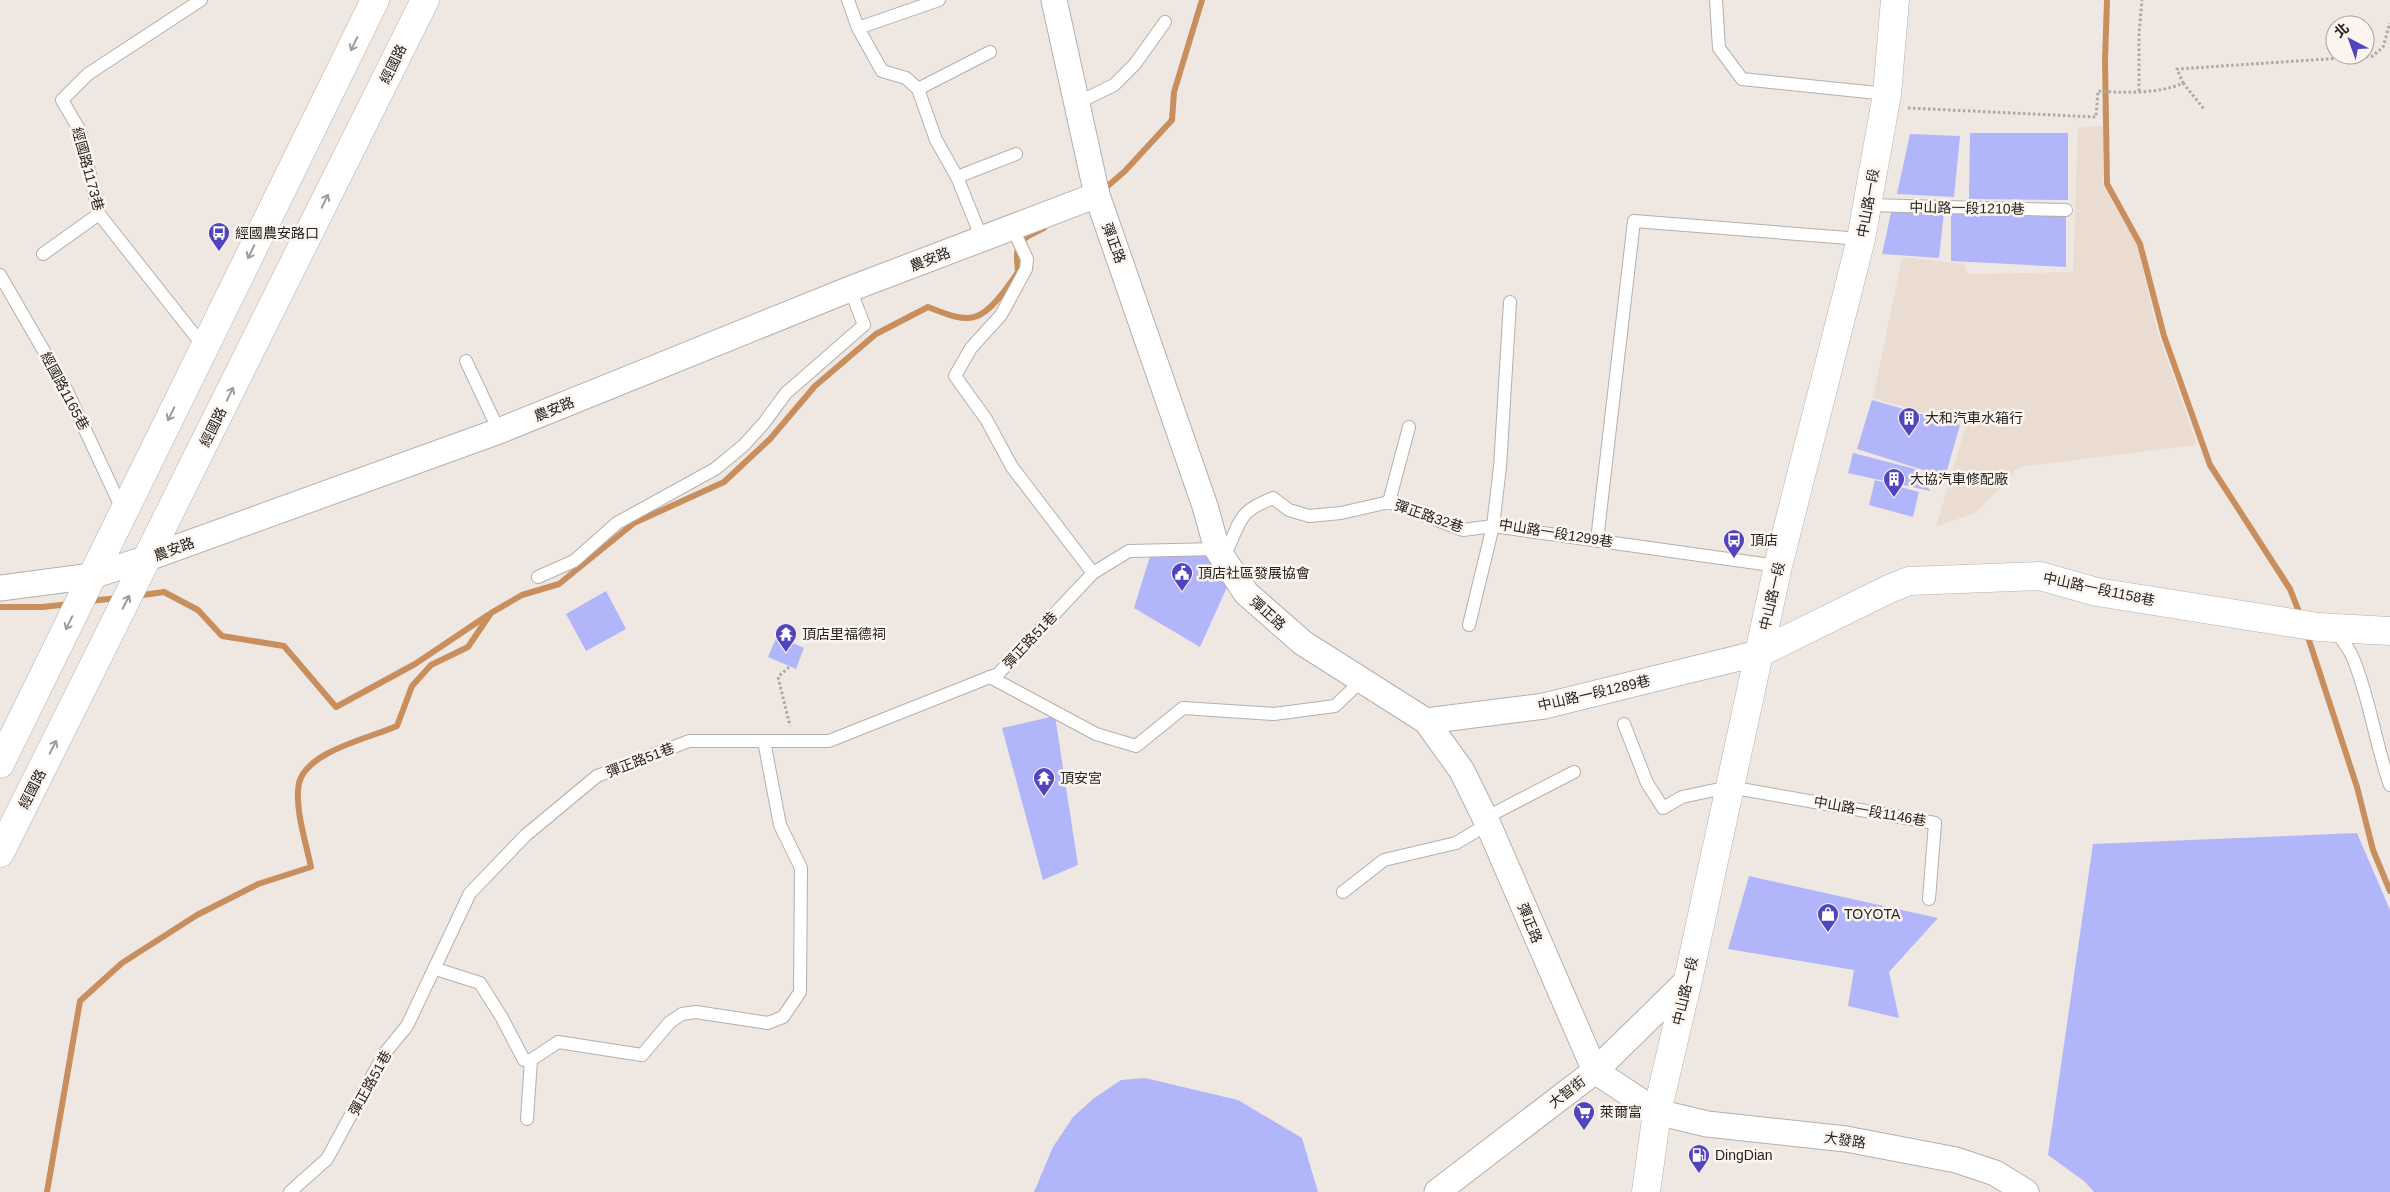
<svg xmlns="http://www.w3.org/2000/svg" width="2390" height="1192" viewBox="0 0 2390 1192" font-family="Helvetica,'Noto Sans TC',sans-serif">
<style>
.built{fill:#eadcd1}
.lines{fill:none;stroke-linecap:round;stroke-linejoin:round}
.stream{stroke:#c98e5d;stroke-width:6}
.building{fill:#b1b6fa}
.service-casing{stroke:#b6afa9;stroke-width:14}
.minor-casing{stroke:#b6afa9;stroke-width:27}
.tertiary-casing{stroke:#b6afa9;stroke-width:29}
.primary-casing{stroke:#b6afa9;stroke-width:29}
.path{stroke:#aea8a3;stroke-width:3;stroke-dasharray:2.5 2.5;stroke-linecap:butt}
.service{stroke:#fff;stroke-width:12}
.minor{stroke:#fff;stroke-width:25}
.tertiary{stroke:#fff;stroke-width:28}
.primary{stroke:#fff;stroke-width:28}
.oneway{stroke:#9d9c9b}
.labels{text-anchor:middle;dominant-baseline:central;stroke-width:5;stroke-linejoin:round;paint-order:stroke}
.street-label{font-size:14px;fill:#262321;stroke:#fcf5ef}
.poi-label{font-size:14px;fill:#262321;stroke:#fcf5ef;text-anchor:start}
</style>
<rect width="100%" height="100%" fill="#efe8e2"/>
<!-- built -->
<path class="built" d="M2103,126V186L2137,244L2157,330L2197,445L2019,467L1977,512L1936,527L1966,425L1873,398L1902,257L1964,264L1967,274L2073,272L2078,127Z"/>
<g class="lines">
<!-- stream -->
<g class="stream">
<path d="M2107,0L2105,60L2107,184L2140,244L2164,336L2210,465L2290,589L2301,617"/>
<path d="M1102,191L1125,171L1172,120L1174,92L1202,0"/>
<path d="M136,596L164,592L198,610L222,636L284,646L336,707L415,664L488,615"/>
<path d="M89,601L119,598"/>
<path d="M0,607H43L69,604"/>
<path d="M2306,631L2357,787L2373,850L2390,891"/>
<path d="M47,1192L80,1001L122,963L197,915L258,884L311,867C306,843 294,806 299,783C307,751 370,738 397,726L412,686L431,665L468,647L491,613L522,595L559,584L634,523L724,482L770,439L815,386L876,334L928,307C942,312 960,321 974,317C990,314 1009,285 1018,272C1015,243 1017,241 1044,228"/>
</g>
</g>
<!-- building -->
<g class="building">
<path d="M1970,133H2068V200L1969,199Z"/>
<path d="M1910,134L1960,136L1954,197L1897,194Z"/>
<path d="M1892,208L1944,212L1939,258L1882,254Z"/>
<path d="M1951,211L2066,213V267L1951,261Z"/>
<path d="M1872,400L1960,425L1945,477L1857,449Z"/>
<path d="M1853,453L1919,470L1930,491L1848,473Z"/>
<path d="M1875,480L1919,492L1913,517L1869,505Z"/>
<path d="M1213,551L1232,576L1200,647L1134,608L1151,553Z"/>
<path d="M606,591L626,629L586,651L566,614Z"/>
<path d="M777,636L804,648L796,669L768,657Z"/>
<path d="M1055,716L1078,865L1043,880L1002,728Z"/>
<path d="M2357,833L2390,910V1192H2094L2084,1181L2048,1155L2093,844Z"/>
<path d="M1749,876L1938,918L1889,972L1899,1018L1848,1006L1854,970L1728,949Z"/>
<path d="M1145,1078L1238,1100L1302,1138L1318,1192H1034L1053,1147L1073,1117L1093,1099L1121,1080Z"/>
</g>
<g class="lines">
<!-- service casing -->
<g class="service-casing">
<g id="service">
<path d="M201,0L88,74L62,100L80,131L99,214L204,347"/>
<path d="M848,0L858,28L882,71L906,78L918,89L936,140L957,177L982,239"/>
<path d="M1716,0L1719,48L1742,79L1887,94"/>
<path d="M858,28L939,0"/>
<path d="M918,89L990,52"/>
<path d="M1075,104L1114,85L1135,64L1165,22"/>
<path d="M957,177L1016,154"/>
<path d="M1867,205L2066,210"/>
<path d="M1012,227L1027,259L1026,269L1001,315L971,348L955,376L986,419L1012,467L1093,573"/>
<path d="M43,254L99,214"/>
<path d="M0,275L67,391L123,511"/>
<path d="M1510,302L1500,467L1493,526L1778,566"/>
<path d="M466,361L499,431"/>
<path d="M1389,502L1409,427"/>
<path d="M1597,540L1634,221L1861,239"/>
<path d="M538,577L574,561L617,523L715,469L743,446L764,423L786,393L864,325L850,289"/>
<path d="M2334,628C2340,638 2349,648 2353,658C2370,699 2375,743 2390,785"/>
<path d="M990,677L1096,734L1136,746L1183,708L1274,714L1335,706L1362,680"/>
<path d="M1624,724L1647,783L1663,808L1682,797L1729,787L1935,823L1929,899"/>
<path d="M1485,818L1574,772"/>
<path d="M1343,892L1384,860L1456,843L1488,824"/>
<path d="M436,969L480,983L502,1018L524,1060H531L558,1042L642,1055L670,1022L682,1014L696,1012L768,1023L783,1017L800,992L801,868L780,825L764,741"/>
<path d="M527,1119L531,1060"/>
<path d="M290,1192L327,1159L384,1054L407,1026L470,893L526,835L597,776L689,741H829L990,677L998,674L1093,573L1129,551L1217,549L1229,546C1242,516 1241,511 1273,498L1289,510L1309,516L1341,513L1389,502L1463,530L1493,526L1469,625"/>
</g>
</g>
<!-- minor casing -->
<g class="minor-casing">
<g id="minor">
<path d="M1054,0L1097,195L1205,506L1217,549L1246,593L1303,643L1426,721L1462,771L1488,824L1595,1071L1657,1112L1707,1124L1846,1139L1956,1160L1995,1173L2026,1192"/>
<path d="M0,588L92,576L148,558L499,431L850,289L1097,195"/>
<path d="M1426,721L1544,706L1759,653"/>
<path d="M1437,1192L1595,1071L1688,980"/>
</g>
</g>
<!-- tertiary casing -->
<g class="tertiary-casing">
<g id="tertiary">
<path d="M1759,653L1889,589L1909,581L2040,576L2097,592L2318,627L2390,631"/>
<path d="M1646,1192L1657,1112L1688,980L1778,566L1861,239L1887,94L1895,0"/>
</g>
</g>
<!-- primary casing -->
<g class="primary-casing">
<g id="primary">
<path d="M0,764L375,0"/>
<path d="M0,853L425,0"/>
</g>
</g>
<!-- path -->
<g class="path">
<path d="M2183,83L2204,109"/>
<path d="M2139,91V33L2142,0"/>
<path d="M1908,108L2096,117L2098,91C2122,93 2160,94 2183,83L2177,69L2373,56L2383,47L2390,23"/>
<path d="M789,667L778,677L790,726"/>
</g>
<!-- service -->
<use href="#service" class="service"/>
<!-- minor -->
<use href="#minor" class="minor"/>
<!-- tertiary -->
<use href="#tertiary" class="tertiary"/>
<!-- primary -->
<use href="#primary" class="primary"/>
</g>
<!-- one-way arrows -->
<defs><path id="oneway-shaft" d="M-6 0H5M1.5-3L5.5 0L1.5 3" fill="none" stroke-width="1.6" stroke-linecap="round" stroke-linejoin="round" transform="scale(1.25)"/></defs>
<g class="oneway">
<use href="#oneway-shaft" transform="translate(354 44) rotate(116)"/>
<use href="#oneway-shaft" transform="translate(325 201) rotate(-64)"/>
<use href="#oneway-shaft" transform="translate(251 252) rotate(116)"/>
<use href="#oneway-shaft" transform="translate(230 394) rotate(-64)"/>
<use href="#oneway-shaft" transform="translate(171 414) rotate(116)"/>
<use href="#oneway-shaft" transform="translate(126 602) rotate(-63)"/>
<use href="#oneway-shaft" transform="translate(69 623) rotate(116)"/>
<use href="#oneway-shaft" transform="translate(53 747) rotate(-63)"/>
</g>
<!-- icons -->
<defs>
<g id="bus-pin" transform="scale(1.125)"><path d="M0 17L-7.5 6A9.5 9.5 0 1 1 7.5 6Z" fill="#5045bc" stroke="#fcf5ef"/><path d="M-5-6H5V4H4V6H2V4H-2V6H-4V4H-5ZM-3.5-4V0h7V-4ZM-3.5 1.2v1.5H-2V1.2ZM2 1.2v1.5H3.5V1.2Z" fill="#fff"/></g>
<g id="building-pin" transform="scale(1.125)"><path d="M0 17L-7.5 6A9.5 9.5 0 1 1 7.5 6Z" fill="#5045bc" stroke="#fcf5ef"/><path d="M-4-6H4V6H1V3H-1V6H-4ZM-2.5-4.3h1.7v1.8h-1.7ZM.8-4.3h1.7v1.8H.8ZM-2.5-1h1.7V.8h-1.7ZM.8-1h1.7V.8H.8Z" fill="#fff"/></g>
<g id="civic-pin" transform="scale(1.125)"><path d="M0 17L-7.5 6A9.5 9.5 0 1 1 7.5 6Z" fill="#5045bc" stroke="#fcf5ef"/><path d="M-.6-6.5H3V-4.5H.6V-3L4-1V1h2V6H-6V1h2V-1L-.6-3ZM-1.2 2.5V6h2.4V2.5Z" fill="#fff"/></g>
<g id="temple-pin" transform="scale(1.125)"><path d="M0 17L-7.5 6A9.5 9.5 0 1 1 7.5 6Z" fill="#5045bc" stroke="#fcf5ef"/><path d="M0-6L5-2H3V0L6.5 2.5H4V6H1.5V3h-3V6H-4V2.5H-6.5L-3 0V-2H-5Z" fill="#fff"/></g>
<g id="shop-pin" transform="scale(1.125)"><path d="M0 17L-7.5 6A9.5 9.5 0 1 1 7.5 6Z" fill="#5045bc" stroke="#fcf5ef"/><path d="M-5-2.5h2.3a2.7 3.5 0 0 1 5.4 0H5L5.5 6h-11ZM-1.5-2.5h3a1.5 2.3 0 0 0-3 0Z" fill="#fff"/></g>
<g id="supermarket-pin" transform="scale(1.125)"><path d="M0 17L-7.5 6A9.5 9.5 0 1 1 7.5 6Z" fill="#5045bc" stroke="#fcf5ef"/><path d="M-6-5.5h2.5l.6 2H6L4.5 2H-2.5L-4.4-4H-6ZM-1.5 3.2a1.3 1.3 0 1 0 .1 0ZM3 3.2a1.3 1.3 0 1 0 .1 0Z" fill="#fff"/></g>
<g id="fuel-pin" transform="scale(1.125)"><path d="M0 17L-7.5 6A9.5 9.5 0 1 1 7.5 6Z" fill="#5045bc" stroke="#fcf5ef"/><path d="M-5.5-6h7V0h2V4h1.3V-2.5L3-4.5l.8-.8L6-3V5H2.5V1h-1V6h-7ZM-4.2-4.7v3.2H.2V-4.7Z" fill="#fff"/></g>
</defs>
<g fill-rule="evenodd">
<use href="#bus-pin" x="219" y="233"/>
<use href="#building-pin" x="1909" y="418"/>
<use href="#building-pin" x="1894" y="479"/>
<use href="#bus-pin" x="1734" y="540"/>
<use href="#civic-pin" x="1182" y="573"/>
<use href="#temple-pin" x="786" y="634"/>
<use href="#temple-pin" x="1044" y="778"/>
<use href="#shop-pin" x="1828" y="914"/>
<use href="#supermarket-pin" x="1584" y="1112"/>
<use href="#fuel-pin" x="1699" y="1155"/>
</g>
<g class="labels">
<!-- street labels -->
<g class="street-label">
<text transform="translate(393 64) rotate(-64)">經國路</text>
<text transform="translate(88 169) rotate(75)">經國路1173巷</text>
<text transform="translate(1868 203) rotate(-80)">中山路一段</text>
<text transform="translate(1967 208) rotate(1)">中山路一段1210巷</text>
<text transform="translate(1114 243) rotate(70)">彈正路</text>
<text transform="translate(930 259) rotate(-21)">農安路</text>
<text transform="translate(65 391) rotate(62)">經國路1165巷</text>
<text transform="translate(554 409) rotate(-22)">農安路</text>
<text transform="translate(213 427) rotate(-64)">經國路</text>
<text transform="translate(1429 516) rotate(19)">彈正路32巷</text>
<text transform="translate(1556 533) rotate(9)">中山路一段1299巷</text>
<text transform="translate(174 549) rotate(-20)">農安路</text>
<text transform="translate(2099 589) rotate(12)">中山路一段1158巷</text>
<text transform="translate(1772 596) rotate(-77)">中山路一段</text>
<text transform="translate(1268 613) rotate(42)">彈正路</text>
<text transform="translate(1030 640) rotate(-47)">彈正路51巷</text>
<text transform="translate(1594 693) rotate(-13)">中山路一段1289巷</text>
<text transform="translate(640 760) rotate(-21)">彈正路51巷</text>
<text transform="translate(32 789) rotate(-63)">經國路</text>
<text transform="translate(1870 811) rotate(10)">中山路一段1146巷</text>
<text transform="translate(1530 923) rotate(68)">彈正路</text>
<text transform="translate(1685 991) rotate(-77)">中山路一段</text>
<text transform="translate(370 1083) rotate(-61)">彈正路51巷</text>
<text transform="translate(1567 1092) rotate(-38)">大智街</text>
<text transform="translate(1845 1140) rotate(8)">大發路</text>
</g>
<!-- poi labels -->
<g class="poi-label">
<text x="235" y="233">經國農安路口</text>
<text x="1925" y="418">大和汽車水箱行</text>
<text x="1910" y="479">大協汽車修配廠</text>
<text x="1750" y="540">頂店</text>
<text x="1198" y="573">頂店社區發展協會</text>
<text x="802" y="634">頂店里福德祠</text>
<text x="1060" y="778">頂安宮</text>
<text x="1844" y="914">TOYOTA</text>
<text x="1600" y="1112">萊爾富</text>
<text x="1715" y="1155">DingDian</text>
</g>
</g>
<!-- north arrow -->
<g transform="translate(2350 40) rotate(319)"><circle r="24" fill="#fcf5ef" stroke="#a6a19d"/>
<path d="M0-4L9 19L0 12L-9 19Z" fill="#5045bc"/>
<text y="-8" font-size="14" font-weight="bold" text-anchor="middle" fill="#262321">北</text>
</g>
</svg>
